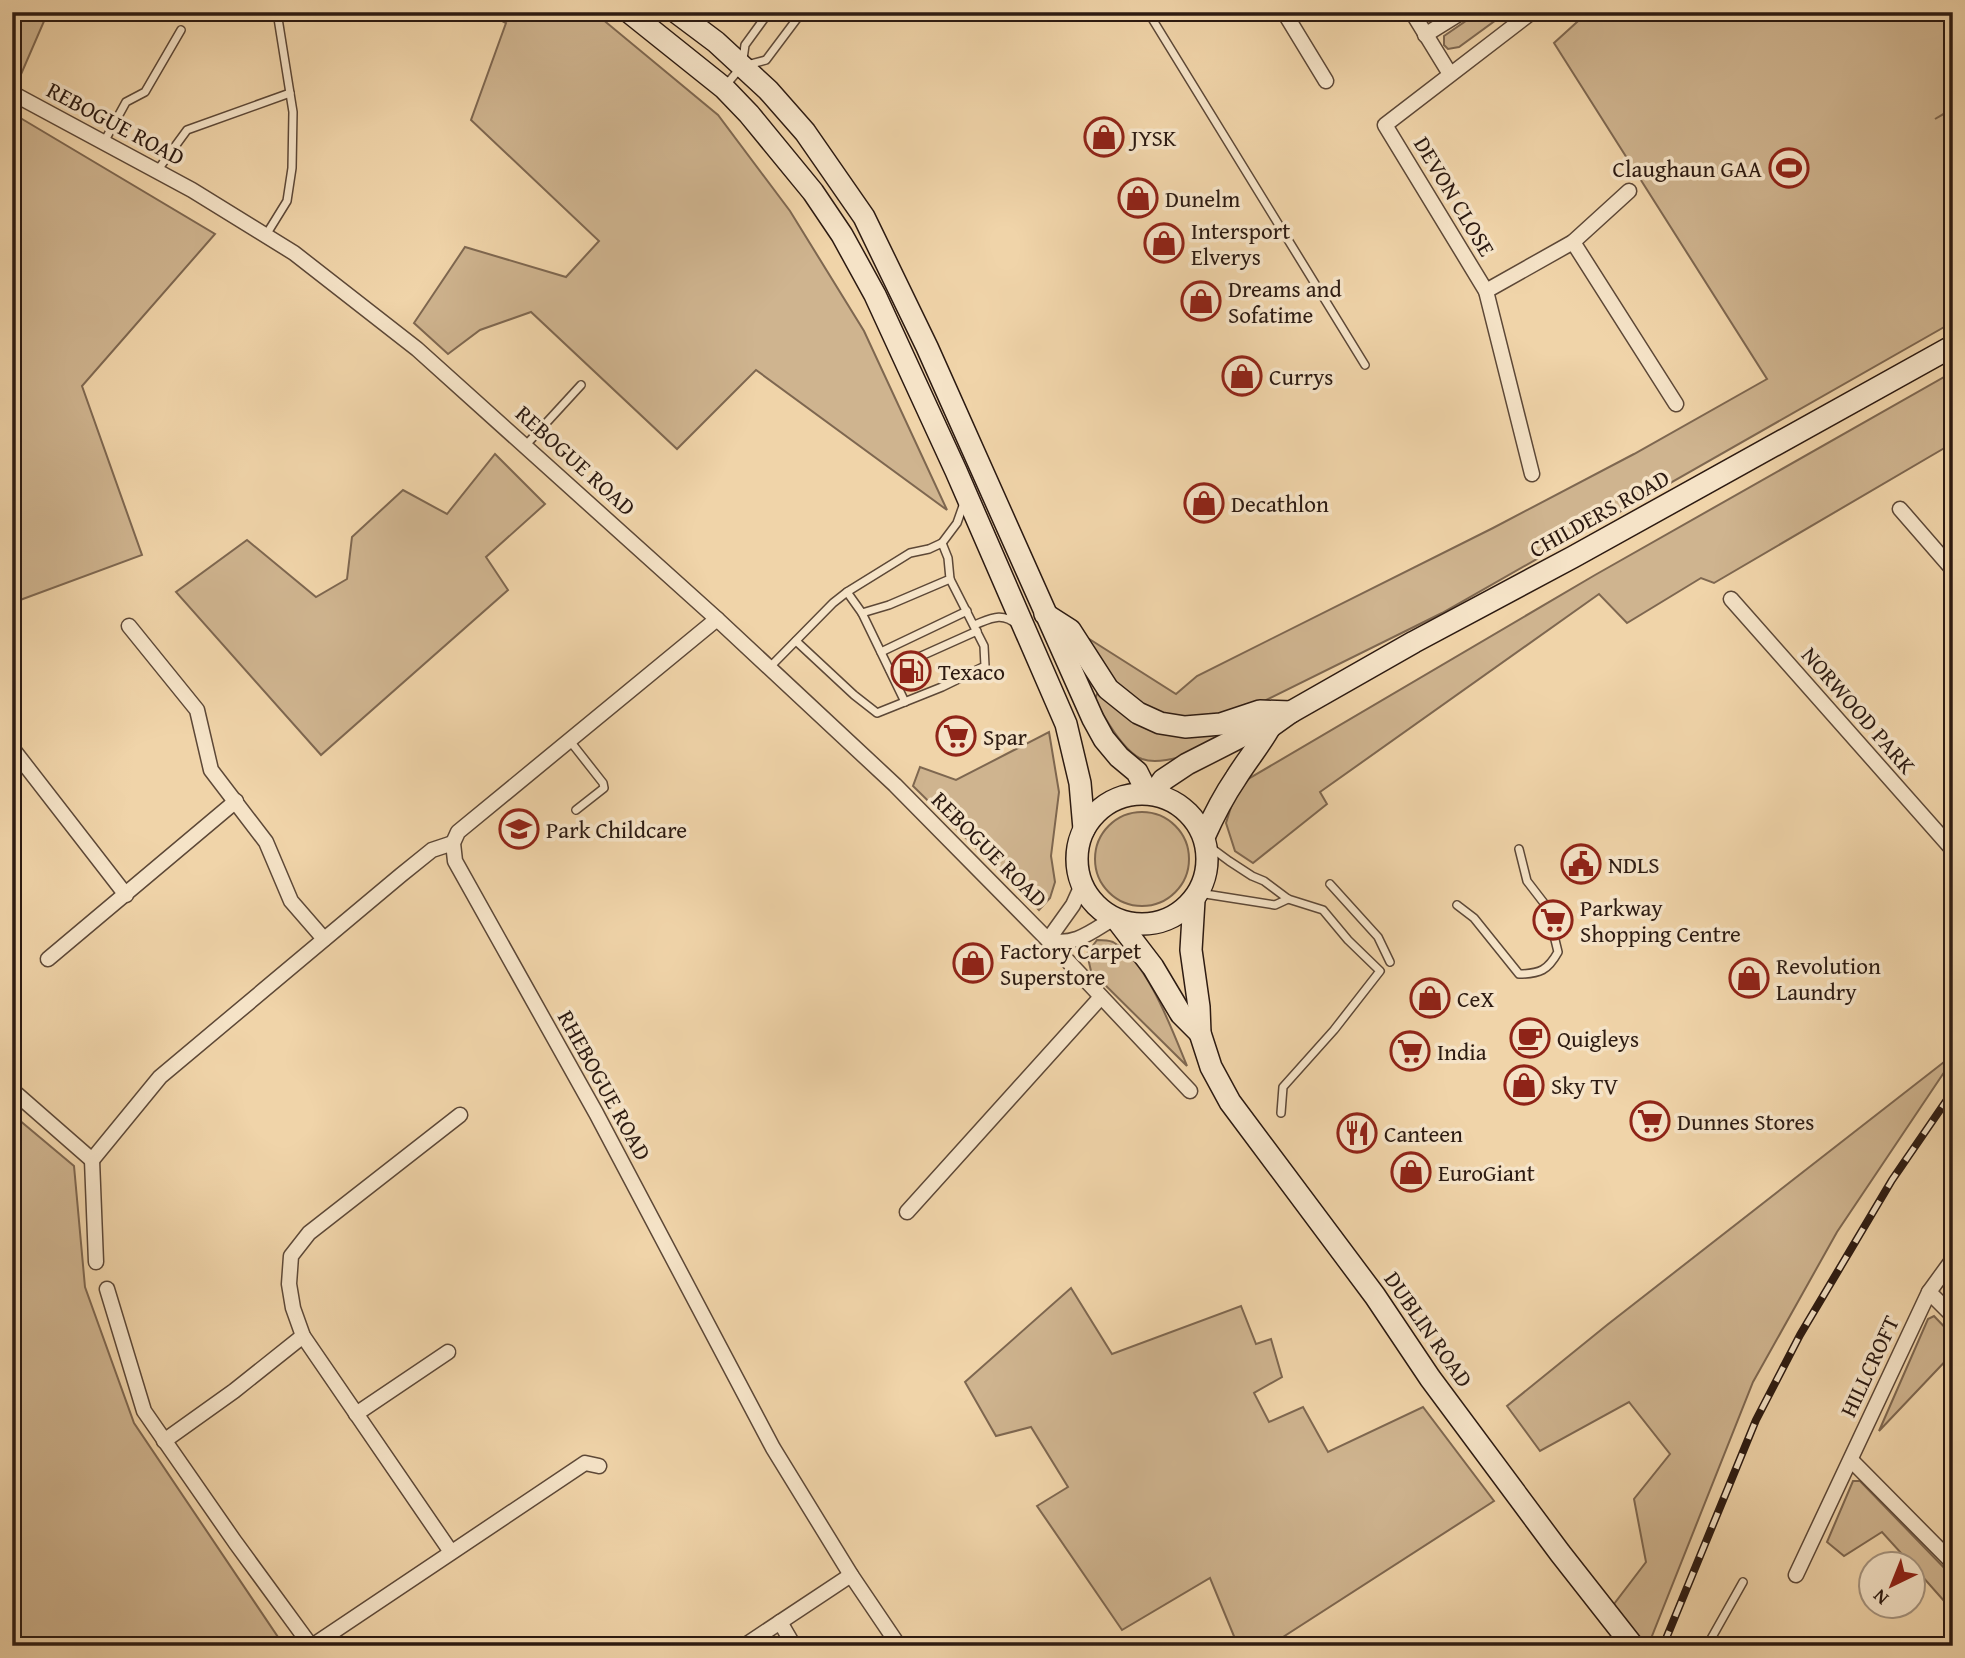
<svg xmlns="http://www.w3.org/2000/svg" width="1965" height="1658" viewBox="0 0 1965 1658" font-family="'Gentium Book Plus',serif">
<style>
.green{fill:#cfb48f;stroke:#7e6750;stroke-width:2}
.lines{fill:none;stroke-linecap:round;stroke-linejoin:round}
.lane-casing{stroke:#5d4837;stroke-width:10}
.street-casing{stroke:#5d4837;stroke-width:17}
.secondary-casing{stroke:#2c1a11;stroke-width:24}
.lane{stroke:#f5e3c7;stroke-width:7}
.street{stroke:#f5e3c7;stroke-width:14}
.secondary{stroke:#f5e3c7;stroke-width:21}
.rail-casing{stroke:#2c1a11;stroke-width:8}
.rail{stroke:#f5e3c7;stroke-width:5;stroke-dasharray:16;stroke-linecap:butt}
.labels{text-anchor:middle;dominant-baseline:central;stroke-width:7;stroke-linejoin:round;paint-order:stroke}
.street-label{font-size:23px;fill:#2c1a11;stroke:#f5e3c7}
.poi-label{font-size:23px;fill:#2c1a11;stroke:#f5e3c7;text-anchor:start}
</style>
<rect width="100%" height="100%" fill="#f0d4a9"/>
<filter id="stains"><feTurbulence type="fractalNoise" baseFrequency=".00286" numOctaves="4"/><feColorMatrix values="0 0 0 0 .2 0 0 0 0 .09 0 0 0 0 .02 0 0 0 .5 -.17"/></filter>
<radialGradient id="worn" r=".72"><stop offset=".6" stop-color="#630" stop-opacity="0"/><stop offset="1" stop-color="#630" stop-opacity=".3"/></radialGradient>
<!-- green -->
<g class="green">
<path d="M12,12H48L19,79L12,76Z"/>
<path d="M485,12H589L601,18L718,115L790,211L864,331L947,510L756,370L677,449L531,312L480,330L448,354L414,323L465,247L566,277L599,241L471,120L506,23Z"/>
<path d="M1479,12H1507L1459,47L1448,49L1444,45V36Z"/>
<path d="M1588,12H1953V108L1935,119L1953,109V322L1442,613L1240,713L1178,718L1146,709L1115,685L1083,635L1176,694L1197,676L1493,528L1634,454L1767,379L1554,43Z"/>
<path d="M12,113L215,234L82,386L142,555L12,603Z"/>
<path d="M1953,372V443L1714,583L1701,578L1627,623L1599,594L1320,792L1327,804L1253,863L1235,851L1226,823L1238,785L1595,575Z"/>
<path d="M495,454L545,504L486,557L508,590L321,755L176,592L247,540L316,597L347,579L352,537L403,490L447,514Z"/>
<path d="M1101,692L1220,734V739C1207,745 1194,754 1180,757C1169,760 1153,763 1142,759C1124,752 1103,716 1095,699L1097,694Z"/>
<path d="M1049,732L1059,792L1051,856L1055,882L1050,898L1039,910L913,786L920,767L956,780Z"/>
<circle cx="1142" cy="859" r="47"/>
<path d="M1097,940C1102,940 1108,940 1113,942C1148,962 1172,1030 1187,1066L1091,971L1087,954Z"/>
<path d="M1953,1055V1059L1837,1232L1753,1382L1648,1646H1645L1611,1608L1646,1562L1634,1499L1670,1454L1629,1402L1540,1451L1507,1406L1607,1325Z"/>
<path d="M12,1114L74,1166L85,1287L134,1423L284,1646H12Z"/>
<path d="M1071,1288L1112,1354L1241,1306L1256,1344L1271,1339L1282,1377L1254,1393L1269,1422L1303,1407L1328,1452L1423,1407L1494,1501L1269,1646H1238L1210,1578L1122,1630L1037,1506L1068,1487L1031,1427L996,1436L965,1382Z"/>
<path d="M1934,1316L1953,1336V1353L1879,1431L1928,1319Z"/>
<path d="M1853,1481H1860L1953,1577V1611L1913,1566L1912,1564L1910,1563L1882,1532L1844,1556L1827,1542Z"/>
</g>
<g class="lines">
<!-- lane casing -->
<g class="lane-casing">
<g id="lane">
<path d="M1148,12L1365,365"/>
<path d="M747,65L766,60L802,12"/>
<path d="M726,85L742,66L745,45L769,12"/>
<path d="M104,142L126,102L145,92L181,30"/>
<path d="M157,171L187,130L290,93"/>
<path d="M266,235L287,201L292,168L293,112L277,12"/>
<path d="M525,446L581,385"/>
<path d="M847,592L862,613L889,605L950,579L948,558L942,543"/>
<path d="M862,613L905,702"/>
<path d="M974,625C990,619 1002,611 1017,625"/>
<path d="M796,641L854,695L877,713L942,687L985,666L984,646L950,579"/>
<path d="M881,652L967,611"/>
<path d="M770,667L833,603L847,592L910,553L929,549L942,543L957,523L964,503"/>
<path d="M890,670L977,631"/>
<path d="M570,741L603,783L604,788L576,810"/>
<path d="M1206,844L1229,861L1252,876L1264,881L1288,899L1323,910L1348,940L1380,971L1334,1030L1283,1087L1281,1113"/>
<path d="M1330,884L1378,937L1390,962"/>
<path d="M1199,893L1275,905L1288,899"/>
<path d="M1457,905L1474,918L1519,974C1540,974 1548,970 1558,952L1547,907L1527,881L1519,849"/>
<path d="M1707,1646L1743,1582"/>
</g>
</g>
<!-- street casing -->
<g class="street-casing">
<g id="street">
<path d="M1284,12L1326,81"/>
<path d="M1412,12L1450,74"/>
<path d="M1532,12L1385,125L1486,291L1532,474"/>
<path d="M1425,35L1462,12"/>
<path d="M12,93L192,190L294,253L417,349L717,619L895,785L1048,940L1190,1091"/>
<path d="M1573,242L1676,404"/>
<path d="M1486,291L1573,242L1629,191"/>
<path d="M1900,509L1953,570"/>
<path d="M1731,599L1953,850"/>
<path d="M717,619L458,832L453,843L455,861L596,1113L773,1448L851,1575L899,1646"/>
<path d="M129,626L197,710L211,770L266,842L291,901L324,939"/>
<path d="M12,748L126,895"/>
<path d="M1082,885L1073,905L1048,940C1075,947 1092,931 1114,918"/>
<path d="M48,959L236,801"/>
<path d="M12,1090L92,1160L160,1077L401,875L432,850L453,843"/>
<path d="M92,1160L96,1262"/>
<path d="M907,1212L1101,997"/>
<path d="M107,1289L144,1411L235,1542L311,1646"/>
<path d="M1929,1292L1953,1316"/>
<path d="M356,1414L448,1352"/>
<path d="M164,1441L234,1391L303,1336"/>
<path d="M1851,1460L1953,1563"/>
<path d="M451,1552L303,1336L293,1308L289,1284L291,1256L309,1233L460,1115"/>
<path d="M1796,1575L1929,1292L1953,1259"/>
<path d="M780,1622L794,1646"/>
<path d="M312,1646L585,1463L599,1466"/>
<path d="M744,1646L851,1575"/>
</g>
</g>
<!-- secondary casing -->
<g class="secondary-casing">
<g id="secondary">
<path d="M629,12L724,88L749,114L813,192L842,235L875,295L956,471L1066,724L1080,783L1084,829"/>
<path d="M676,12L716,42L768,90L805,132L864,217L927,347L1093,719L1104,739L1119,757L1137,772L1147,792"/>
<path d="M1045,614L1070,630L1108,689L1138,713L1160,723L1185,727L1221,724L1260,711L1291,712"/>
<path d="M1154,793L1163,780L1187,764L1248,733L1270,727L1291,712L1414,642L1573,557L1953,346"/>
<circle cx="1142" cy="859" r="65"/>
<path d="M1204,837C1213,817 1223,797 1236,778C1247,760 1260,745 1270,727"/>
<path d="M1194,900L1191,950L1199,1007L1200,1033L1211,1067L1230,1102L1375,1296L1430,1378L1560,1553L1633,1646"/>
<path d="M1117,920L1153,967L1181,1014L1200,1033"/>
</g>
</g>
<!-- lane -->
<use href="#lane" class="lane"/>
<!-- street -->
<use href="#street" class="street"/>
<!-- secondary -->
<use href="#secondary" class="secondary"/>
<!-- rail casing -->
<g class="rail-casing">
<path id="rail" d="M1663,1646L1756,1420L1800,1335L1892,1180L1953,1091"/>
</g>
<!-- rail -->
<use href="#rail" class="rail"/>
</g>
<!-- icons -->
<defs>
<g id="shop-ring" transform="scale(2.0125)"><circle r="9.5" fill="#f5e3c7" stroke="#8f2418" stroke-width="1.5"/><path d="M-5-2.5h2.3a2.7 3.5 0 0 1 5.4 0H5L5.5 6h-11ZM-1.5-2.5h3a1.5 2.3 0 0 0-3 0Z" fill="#8f2418"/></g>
<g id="stadium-ring" transform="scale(2.0125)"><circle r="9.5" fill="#f5e3c7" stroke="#8f2418" stroke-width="1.5"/><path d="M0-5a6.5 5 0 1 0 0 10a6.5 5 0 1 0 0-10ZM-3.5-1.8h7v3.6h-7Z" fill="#8f2418"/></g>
<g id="fuel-ring" transform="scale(2.0125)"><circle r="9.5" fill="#f5e3c7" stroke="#8f2418" stroke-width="1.5"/><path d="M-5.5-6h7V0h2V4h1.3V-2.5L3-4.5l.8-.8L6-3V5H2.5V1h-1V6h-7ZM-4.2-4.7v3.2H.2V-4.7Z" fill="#8f2418"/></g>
<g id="supermarket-ring" transform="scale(2.0125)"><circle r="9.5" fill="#f5e3c7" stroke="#8f2418" stroke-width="1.5"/><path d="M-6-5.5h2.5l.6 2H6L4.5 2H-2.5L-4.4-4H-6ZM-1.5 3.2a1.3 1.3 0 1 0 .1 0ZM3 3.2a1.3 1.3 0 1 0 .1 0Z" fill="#8f2418"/></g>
<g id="school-ring" transform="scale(2.0125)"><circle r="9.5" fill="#f5e3c7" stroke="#8f2418" stroke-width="1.5"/><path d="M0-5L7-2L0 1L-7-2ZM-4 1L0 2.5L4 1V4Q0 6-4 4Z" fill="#8f2418"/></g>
<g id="civic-ring" transform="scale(2.0125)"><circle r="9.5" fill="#f5e3c7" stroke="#8f2418" stroke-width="1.5"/><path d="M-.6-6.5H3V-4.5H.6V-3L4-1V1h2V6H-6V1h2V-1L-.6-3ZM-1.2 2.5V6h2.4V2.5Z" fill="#8f2418"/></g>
<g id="cafe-ring" transform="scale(2.0125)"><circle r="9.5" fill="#f5e3c7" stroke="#8f2418" stroke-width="1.5"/><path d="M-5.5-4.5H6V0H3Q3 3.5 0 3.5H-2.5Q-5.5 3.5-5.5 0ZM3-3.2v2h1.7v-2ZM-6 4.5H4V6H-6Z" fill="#8f2418"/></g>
<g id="restaurant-ring" transform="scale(2.0125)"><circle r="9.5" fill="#f5e3c7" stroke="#8f2418" stroke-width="1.5"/><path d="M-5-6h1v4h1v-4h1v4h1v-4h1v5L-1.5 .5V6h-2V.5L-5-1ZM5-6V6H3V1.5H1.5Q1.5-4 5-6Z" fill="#8f2418"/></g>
</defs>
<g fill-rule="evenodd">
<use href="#shop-ring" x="1104" y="137"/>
<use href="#stadium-ring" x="1789" y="168"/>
<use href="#shop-ring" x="1138" y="198"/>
<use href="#shop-ring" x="1164" y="243"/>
<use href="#shop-ring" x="1201" y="301"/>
<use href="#shop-ring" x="1242" y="376"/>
<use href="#shop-ring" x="1204" y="503"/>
<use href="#fuel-ring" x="911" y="671"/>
<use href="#supermarket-ring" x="956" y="736"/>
<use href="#school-ring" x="519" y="829"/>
<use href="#civic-ring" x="1581" y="864"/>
<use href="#supermarket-ring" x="1553" y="920"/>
<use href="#shop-ring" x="973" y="963"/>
<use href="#shop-ring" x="1749" y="978"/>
<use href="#shop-ring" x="1430" y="998"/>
<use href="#cafe-ring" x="1530" y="1038"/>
<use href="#supermarket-ring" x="1410" y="1051"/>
<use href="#shop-ring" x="1524" y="1085"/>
<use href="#supermarket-ring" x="1650" y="1121"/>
<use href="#restaurant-ring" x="1357" y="1133"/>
<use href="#shop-ring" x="1411" y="1172"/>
</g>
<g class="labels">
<!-- street labels -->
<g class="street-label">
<text transform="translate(116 123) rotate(28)">REBOGUE ROAD</text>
<text transform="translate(1455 196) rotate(59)">DEVON CLOSE</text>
<text transform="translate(576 460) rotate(42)">REBOGUE ROAD</text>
<text transform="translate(1599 513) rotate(-29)">CHILDERS ROAD</text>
<text transform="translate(1859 710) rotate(49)">NORWOOD PARK</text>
<text transform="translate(990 849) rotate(45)">REBOGUE ROAD</text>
<text transform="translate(605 1085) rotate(61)">RHEBOGUE ROAD</text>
<text transform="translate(1429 1329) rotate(55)">DUBLIN ROAD</text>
<text transform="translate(1869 1366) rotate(-65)">HILLCROFT</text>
</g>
<!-- poi labels -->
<g class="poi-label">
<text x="1131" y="137">JYSK</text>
<text x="1762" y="168" text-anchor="end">Claughaun GAA</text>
<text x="1165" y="198">Dunelm</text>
<text x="1191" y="230">Intersport<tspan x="1191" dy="26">Elverys</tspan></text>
<text x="1228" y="288">Dreams and<tspan x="1228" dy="26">Sofatime</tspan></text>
<text x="1269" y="376">Currys</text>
<text x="1231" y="503">Decathlon</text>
<text x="938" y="671">Texaco</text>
<text x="983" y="736">Spar</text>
<text x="546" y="829">Park Childcare</text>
<text x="1608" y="864">NDLS</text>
<text x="1580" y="907">Parkway<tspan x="1580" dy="26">Shopping Centre</tspan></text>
<text x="1000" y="950">Factory Carpet<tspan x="1000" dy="26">Superstore</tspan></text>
<text x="1776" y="965">Revolution<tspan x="1776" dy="26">Laundry</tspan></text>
<text x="1457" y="998">CeX</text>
<text x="1557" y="1038">Quigleys</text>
<text x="1437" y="1051">India</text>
<text x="1551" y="1085">Sky TV</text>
<text x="1677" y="1121">Dunnes Stores</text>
<text x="1384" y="1133">Canteen</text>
<text x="1438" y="1172">EuroGiant</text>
</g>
</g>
<!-- margin -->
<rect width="1965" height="1658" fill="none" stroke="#f0d4a9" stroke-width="42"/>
<rect x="14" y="14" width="1937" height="1630" fill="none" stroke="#2c1a11" stroke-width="3.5"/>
<rect x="21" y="21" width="1923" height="1616" fill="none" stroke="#2c1a11" stroke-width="2"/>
<!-- north arrow -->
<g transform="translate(1892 1585) rotate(223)"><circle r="33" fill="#f5e3c7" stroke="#a5937e" stroke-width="2"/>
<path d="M0-5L12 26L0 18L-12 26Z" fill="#8f2418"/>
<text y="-10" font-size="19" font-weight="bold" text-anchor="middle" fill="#2c1a11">N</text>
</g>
<rect width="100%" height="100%" filter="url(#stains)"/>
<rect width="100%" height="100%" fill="url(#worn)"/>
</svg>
